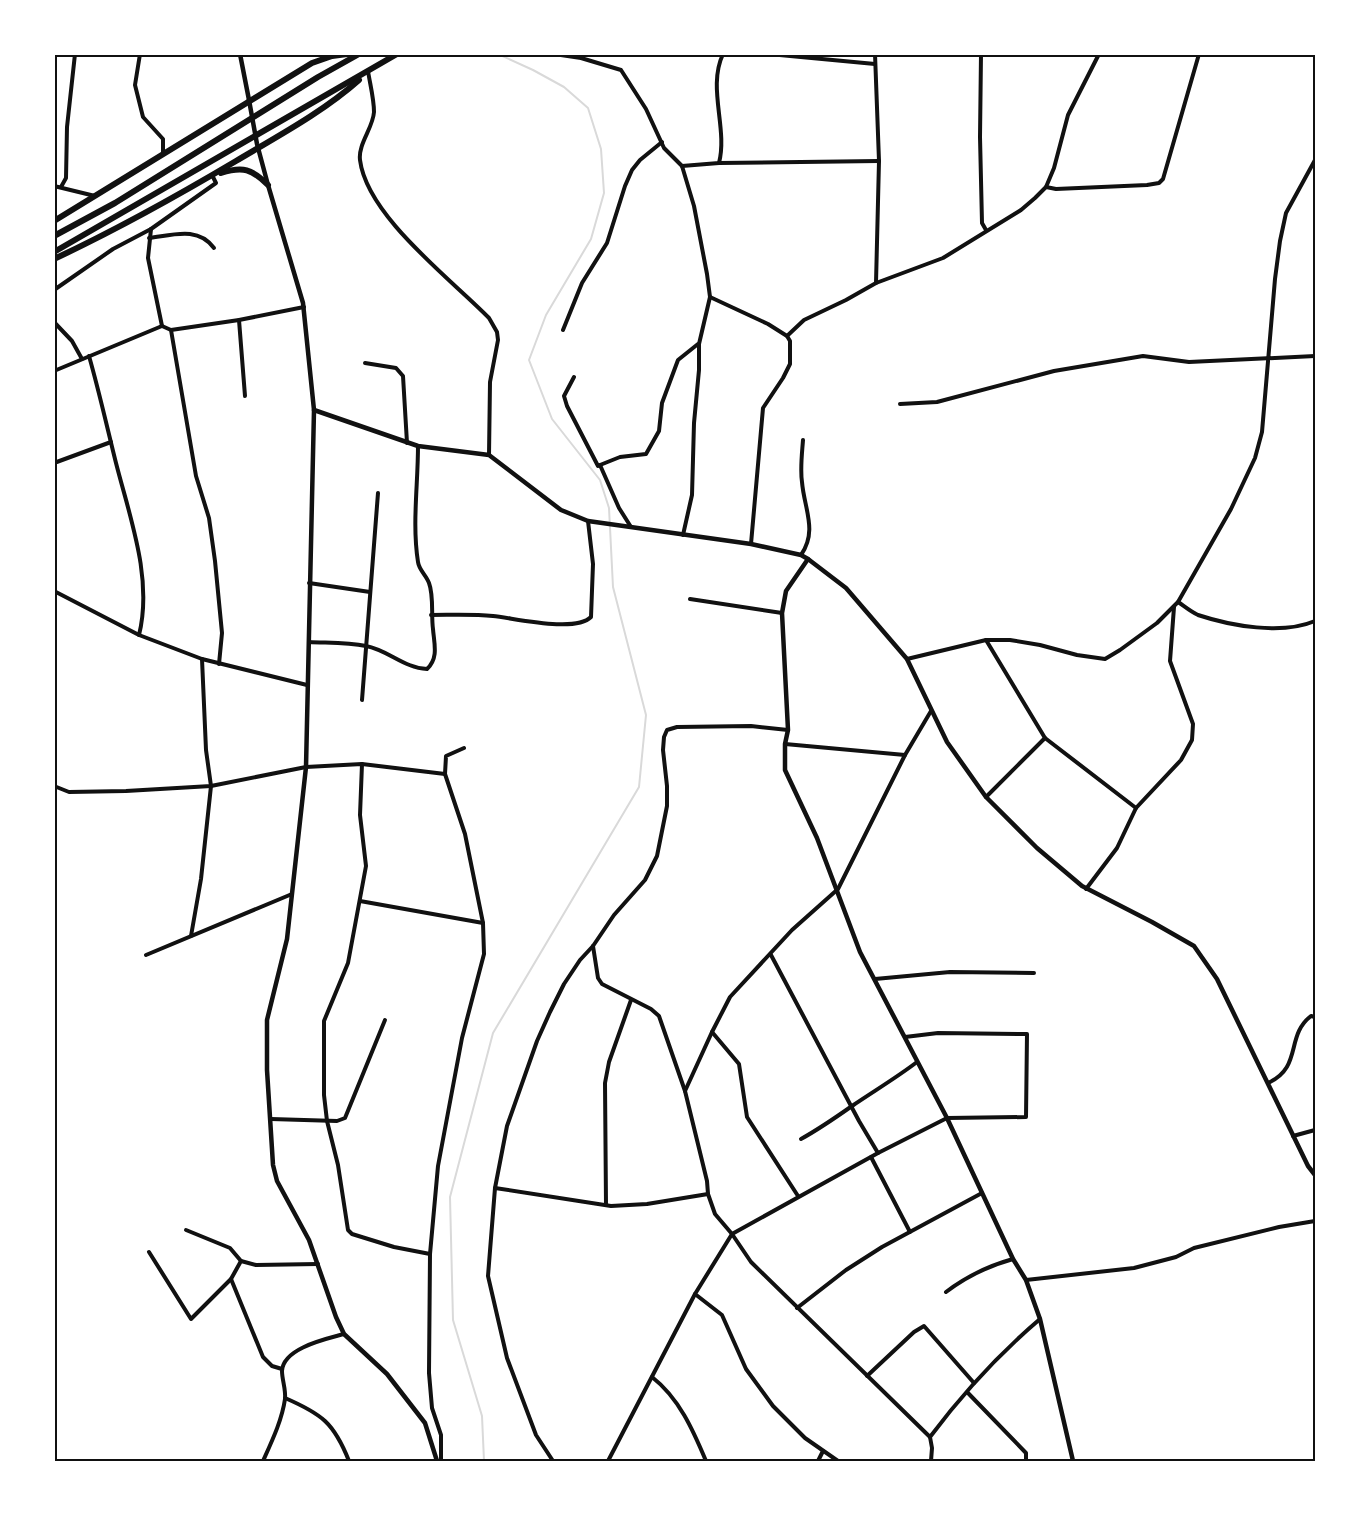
<svg xmlns="http://www.w3.org/2000/svg" width="1369" height="1515" viewBox="0 0 1369 1515" font-family="'DM Sans',sans-serif">
<style>
.lines{fill:none;stroke-linecap:round;stroke-linejoin:round}
.stream{stroke:#d9d9d9;stroke-width:2}
.minor{stroke:#111;stroke-width:4}
.tertiary{stroke:#111;stroke-width:4.5}
.secondary{stroke:#111;stroke-width:4.5}
.trunk{stroke:#111;stroke-width:6}
.neatline{fill:none;stroke:#111;stroke-width:2}
</style>
<rect width="100%" height="100%" fill="#fff"/>
<g class="lines">
<!-- stream -->
<path class="stream" d="M484,1461L482,1416L453,1320L450,1197L493,1033L639,787L646,715L613,587L609,508L600,480L552,419L529,360L546,315L591,239L604,193L601,149L588,108L564,87L533,70L498,54"/>
<!-- minor -->
<g class="minor">
<path d="M140,54L135,85L143,117L163,139V153"/>
<path d="M554,54L581,58L621,70L646,109L664,148L682,166L694,206L707,274L710,297L699,344V370L694,423L692,495L683,535"/>
<path d="M759,54H770"/>
<path d="M769,54L875,64"/>
<path d="M875,54L879,161L876,283"/>
<path d="M981,54L980,137L982,223L986,230"/>
<path d="M54,55H74"/>
<path d="M368,71C370,84 374,99 374,112C373,128 358,144 360,160C367,216 451,279 489,318L497,332L498,340L490,382L489,455"/>
<path d="M719,163L879,161"/>
<path d="M682,166L719,163C728,128 707,88 723,54"/>
<path d="M212,175L216,183L151,229L148,258L162,326L171,330L196,476L209,518L215,561L222,633L219,664"/>
<path d="M54,186L95,196"/>
<path d="M61,187L66,178L67,127L75,54"/>
<path d="M1046,187L1056,189L1147,185L1159,183L1163,179L1199,54"/>
<path d="M149,238C173,235 198,226 214,248"/>
<path d="M54,290L113,249L151,229"/>
<path d="M710,297L768,324L787,336L790,341V364L783,378L763,408L751,544"/>
<path d="M239,320L245,396"/>
<path d="M54,322L72,341L82,359"/>
<path d="M171,330L239,320L304,307"/>
<path d="M563,330L582,283L607,243L625,186L632,170L640,160L662,142"/>
<path d="M787,336L804,320L846,300L876,283L943,258L1021,210L1035,198L1046,187L1054,168L1068,115L1099,54"/>
<path d="M89,356C99,391 107,427 116,463C130,518 153,579 139,635"/>
<path d="M365,363L396,368L403,376L407,443"/>
<path d="M54,371L162,326"/>
<path d="M574,377L564,396L567,406L598,466L600,465L619,508L631,527"/>
<path d="M900,404L937,402L1054,371L1143,356L1189,362L1315,356"/>
<path d="M54,463L111,442"/>
<path d="M600,465L620,457L646,454L659,431L662,403L678,360L698,344"/>
<path d="M801,555C818,531 804,508 802,482C800,469 802,454 803,440"/>
<path d="M309,583L370,592"/>
<path d="M54,591L139,635L202,659L307,685"/>
<path d="M690,599L782,613"/>
<path d="M1178,602C1184,606 1191,612 1198,615C1231,626 1282,635 1315,621"/>
<path d="M431,615C452,615 473,614 493,616C514,618 575,633 591,617L593,564L588,521"/>
<path d="M986,640L1045,738L1136,808"/>
<path d="M309,642C327,643 347,642 366,646C388,650 404,668 427,669C439,658 434,643 433,629C431,615 434,596 429,583C426,575 419,570 418,562C412,524 418,485 418,446"/>
<path d="M907,659L986,640H1010L1040,645L1077,655L1105,659L1120,650L1157,623L1178,602L1231,509L1255,458L1262,432L1275,279L1280,241L1286,213L1315,160"/>
<path d="M362,700L378,493"/>
<path d="M785,744L905,755"/>
<path d="M362,764L360,815L366,866L348,963L324,1021V1095L327,1121L338,1165L348,1230L352,1234L394,1247L430,1254"/>
<path d="M54,786L69,792L126,791L211,786L306,767L362,764L445,774"/>
<path d="M986,797L1045,738"/>
<path d="M1086,889L1117,848L1136,808L1181,760L1192,740L1193,724L1170,661L1174,607"/>
<path d="M360,901L483,923"/>
<path d="M191,936L201,879L211,786L206,750L202,659"/>
<path d="M593,946L598,978L602,984L651,1009L659,1016L685,1091"/>
<path d="M146,955L292,894"/>
<path d="M771,955L859,1121L878,1153"/>
<path d="M875,979L950,972L1034,973"/>
<path d="M712,1032L739,1064L747,1117L798,1196"/>
<path d="M1268,1083C1303,1067 1285,1036 1311,1016L1315,1017"/>
<path d="M271,1119L337,1121L345,1118L385,1020"/>
<path d="M1293,1136L1315,1130"/>
<path d="M801,1139C819,1129 835,1118 852,1106C874,1091 896,1078 917,1062"/>
<path d="M871,1157L910,1232"/>
<path d="M495,1188L611,1206L647,1204L708,1194"/>
<path d="M606,1205L605,1083L609,1062L631,1000"/>
<path d="M186,1230L230,1248L241,1261"/>
<path d="M149,1252L191,1319L231,1279L241,1261L256,1265L318,1264"/>
<path d="M231,1279L263,1357L272,1366L282,1369"/>
<path d="M1026,1280L1134,1268L1176,1257L1194,1248L1279,1227L1315,1221"/>
<path d="M946,1292C967,1276 988,1266 1013,1259"/>
<path d="M797,1308L846,1270L882,1247L982,1193"/>
<path d="M867,1376L914,1332L924,1326L974,1383"/>
<path d="M652,1377C679,1398 693,1430 706,1461"/>
<path d="M968,1393L1026,1453V1461"/>
<path d="M285,1398C322,1414 334,1423 349,1461"/>
<path d="M930,1437L751,1262L732,1234L715,1214L708,1194L707,1181L685,1091L712,1032L730,997L792,930L838,889L905,755L931,711"/>
<path d="M263,1461C272,1441 282,1420 285,1399C286,1389 282,1380 282,1371C283,1348 326,1339 344,1334"/>
<path d="M441,1461V1435L432,1408L429,1373L430,1254L438,1166L462,1038L484,954L483,923L465,834L445,774L446,756L464,748"/>
<path d="M553,1461L536,1435L507,1358L488,1276L495,1188L507,1126L537,1041L550,1012L564,984L580,960L593,946L614,915L645,880L657,856L667,806V786L663,750L664,737L667,730L677,727L751,726L788,730"/>
<path d="M608,1461L695,1294"/>
<path d="M818,1461L823,1451"/>
<path d="M838,1461L805,1438L773,1406L746,1369L722,1315L695,1294L732,1234L878,1153L947,1118L1026,1117L1027,1034L938,1033L905,1037"/>
<path d="M931,1461L932,1448L930,1437C963,1393 999,1354 1040,1319"/>
</g>
<!-- tertiary -->
<g class="tertiary">
<path d="M249,100L257,144L268,185L303,303L314,410L306,767L287,939L267,1020V1070L273,1165L277,1181L309,1240L336,1317L344,1334L387,1374L425,1423L437,1461"/>
<path d="M314,410L418,446L489,455L561,510L588,521L751,544L801,555L808,559L846,588L907,659L947,742L986,797L1037,848L1082,886L1152,922L1194,946L1217,979L1308,1166L1315,1175"/>
<path d="M808,559L786,591L782,613L788,730L785,744V770L817,838L860,952L947,1118L1013,1259L1026,1280L1040,1319L1073,1461"/>
</g>
<!-- secondary -->
<path class="secondary" d="M240,54L249,100"/>
<!-- trunk -->
<g class="trunk">
<path d="M221,173C243,166 252,169 268,185"/>
<path d="M54,221L312,63L332,56L347,54"/>
<path d="M54,236L115,203L318,77L359,54"/>
<path d="M54,252L397,54"/>
<path d="M54,259C116,230 177,196 236,161C278,136 323,112 359,80"/>
</g>
</g>
<!-- border -->
<rect width="1369" height="1515" fill="none" stroke="#ffffff" stroke-width="111"/>
<rect x="56" y="56" width="1258" height="1404" class="neatline"/>
</svg>
